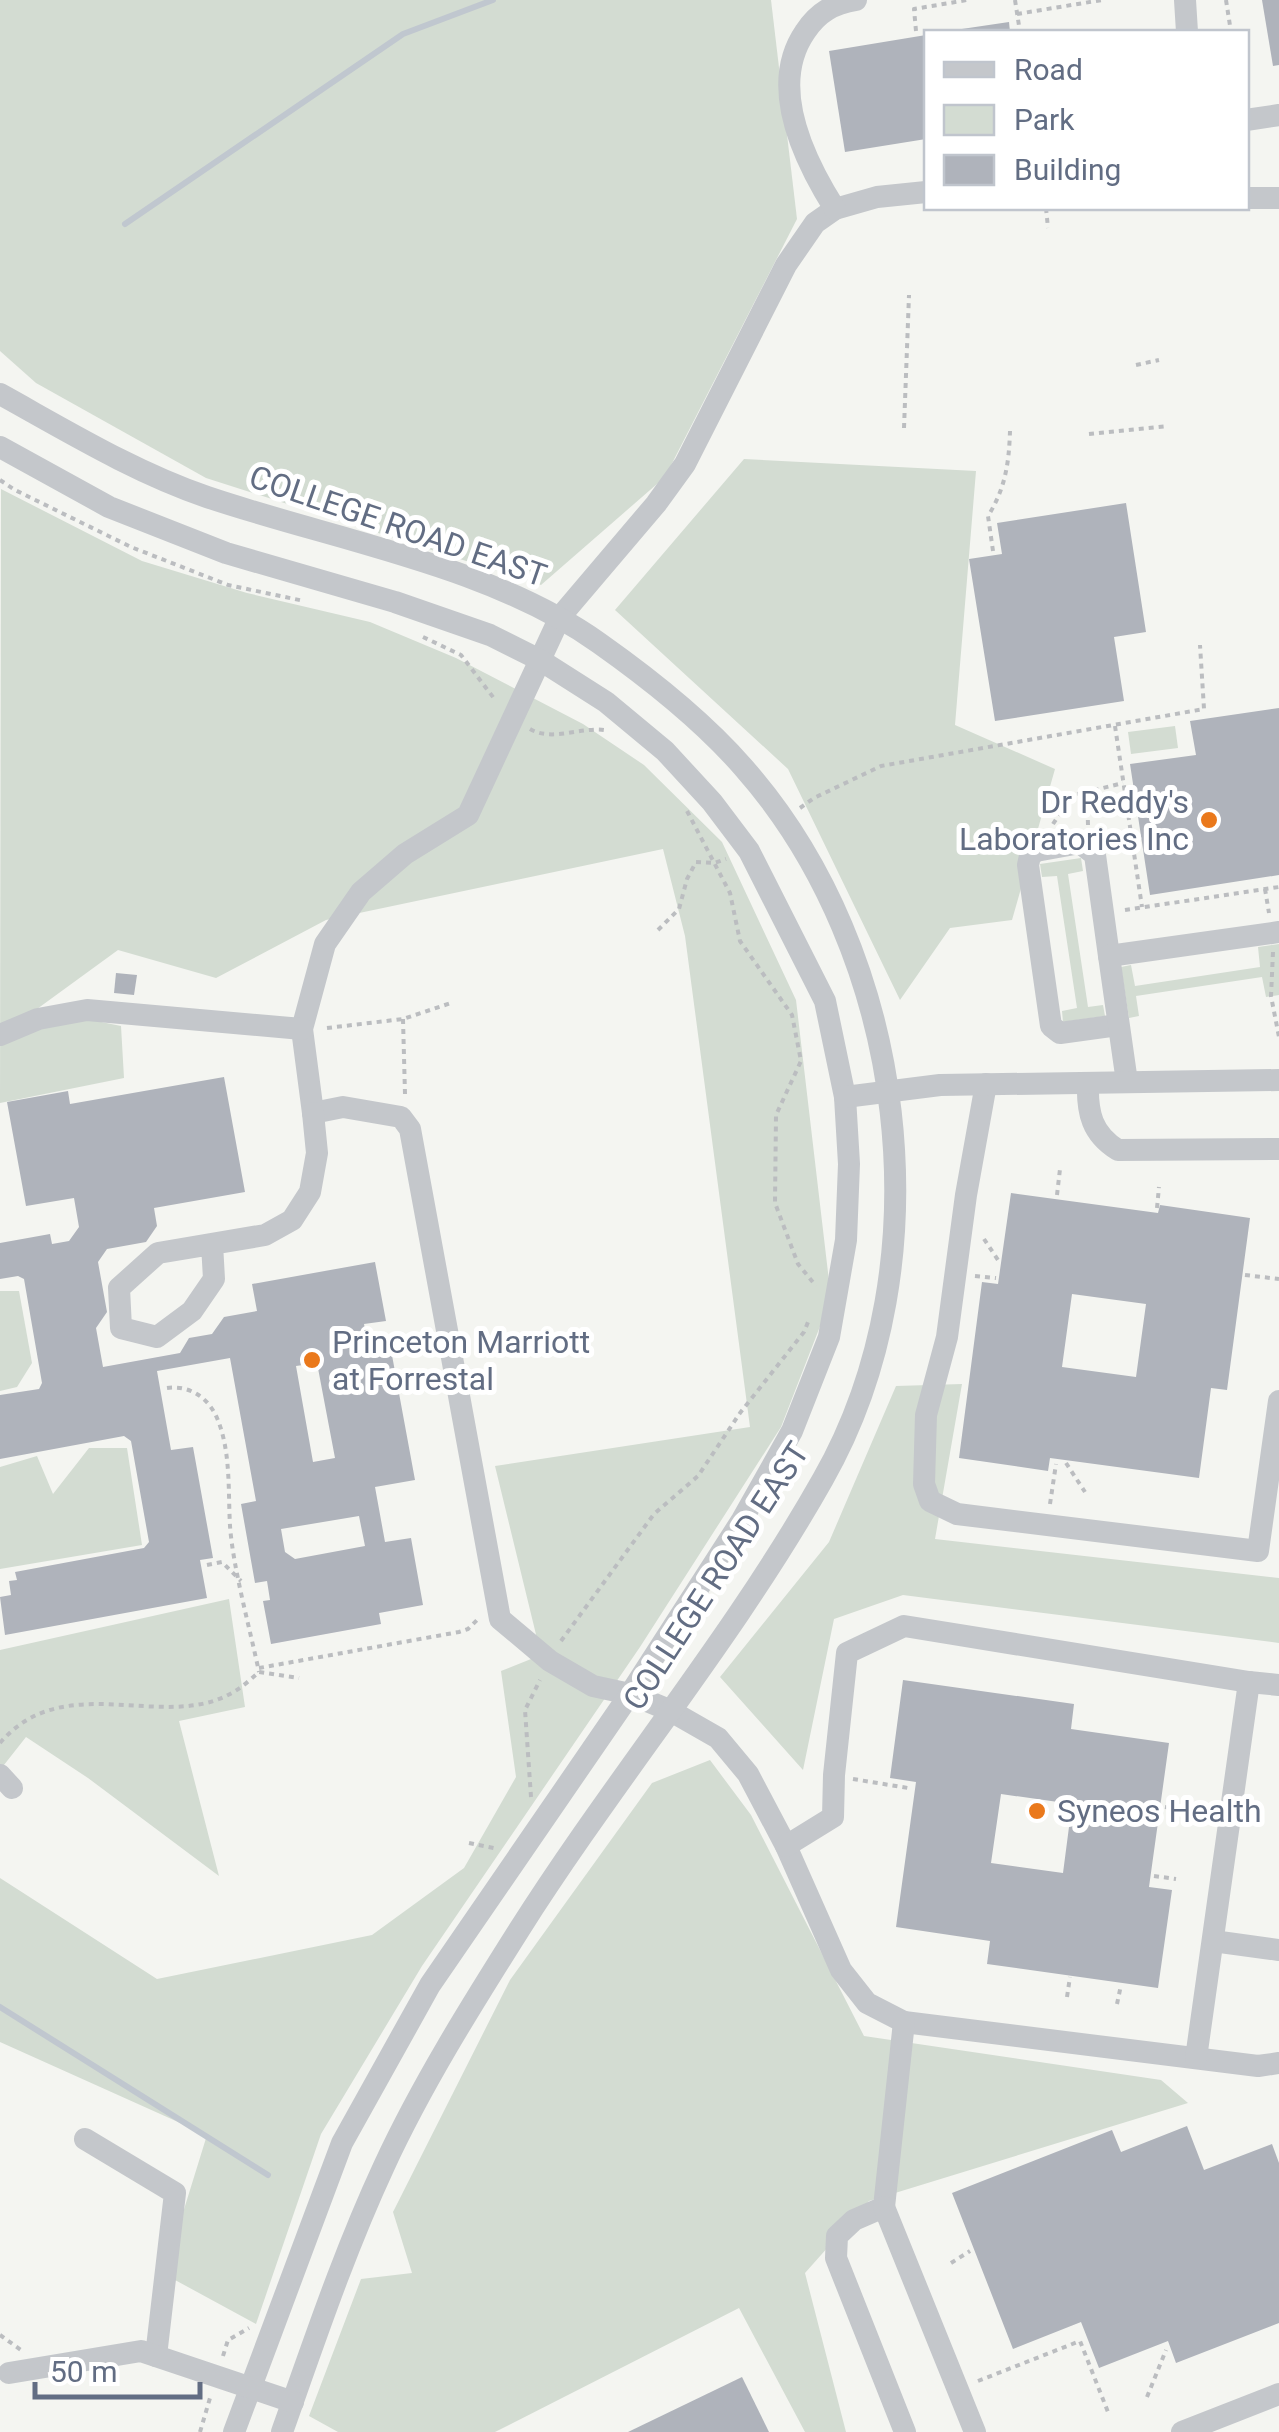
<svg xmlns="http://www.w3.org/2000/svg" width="1279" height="2432" viewBox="0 0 1279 2432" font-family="Roboto,sans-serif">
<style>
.green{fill:#d3dcd2}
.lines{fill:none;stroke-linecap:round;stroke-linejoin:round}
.stream{stroke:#c0c7cf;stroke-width:6}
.building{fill:#afb3bb;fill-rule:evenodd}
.path{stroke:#bbbdc0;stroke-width:4;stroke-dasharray:5 5;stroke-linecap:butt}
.minor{stroke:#c4c7cb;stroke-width:22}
.poi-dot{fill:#ea791c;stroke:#fff;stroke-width:4}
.labels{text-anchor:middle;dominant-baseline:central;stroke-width:10;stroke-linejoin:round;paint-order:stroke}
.street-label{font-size:32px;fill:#626d83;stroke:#fff}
.poi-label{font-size:32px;fill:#626d83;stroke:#fff;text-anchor:start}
</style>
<rect width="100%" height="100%" fill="#f4f5f1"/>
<!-- green -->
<g class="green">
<path d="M0,0H771L797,219L665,477L541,585L206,478L36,383L0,351Z"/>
<path d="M744,459L976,471L955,725L1055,769L1012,920L950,928L900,1000L788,769L615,610Z"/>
<path d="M1,489L142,561L247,593L370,622L456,658L583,724L644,765L722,842L796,1000L831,1298L781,1427L640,1647L422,1966L321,2134L256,2324L164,2274L207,2135L0,2042V1878L157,1979L372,1935L464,1868L516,1777L501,1671L541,1655L495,1466L750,1427L685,936L663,849L326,920L216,978L118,950L37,1009L121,1026L124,1078L0,1103Z"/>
<path d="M1175,726L1178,748L1131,754L1128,732Z"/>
<path d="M1081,858L1083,871L1068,874L1088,1007L1103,1005L1105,1016L1063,1022L1062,1011L1077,1008L1057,876L1042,877L1040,864Z"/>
<path d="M1279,944V995L1266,997L1262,977L1136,996L1139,1016L1129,1018L1121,967L1131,965L1135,986L1260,967L1258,947Z"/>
<path d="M0,1291H19L32,1363L17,1387L0,1391Z"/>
<path d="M962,1384L935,1539L1279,1578V1643L903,1595L834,1619L803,1770L720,1677L829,1542L896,1386Z"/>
<path d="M89,1448H127L142,1545L0,1569V1467L37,1456L53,1494Z"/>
<path d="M229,1599L245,1707L179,1721L219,1876L88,1778L26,1737L0,1770V1650Z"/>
<path d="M710,1760L751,1815L864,2036L1161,2080L1188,2103L869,2201L805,2273L846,2432H805L739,2308L495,2432H338L309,2416L361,2279L412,2273L393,2212L510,1980L652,1783Z"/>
</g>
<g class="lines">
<!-- stream -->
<g class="stream">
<path d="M125,224L403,34L493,0"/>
<path d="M0,2007L268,2175"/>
</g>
</g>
<!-- building -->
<g class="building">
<path d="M1262,0H1279V65L1273,66Z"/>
<path d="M1009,22L1010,32H955V30Z"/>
<path d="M926,35V139L845,152L829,51Z"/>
<path d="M1126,503L1146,632L1114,637L1124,701L995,721L969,559L1002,554L997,523Z"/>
<path d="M1279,708V875L1150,895L1130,764L1196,755L1190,721Z"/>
<path d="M116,973L137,975L134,995L114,993Z"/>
<path d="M224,1077L245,1192L154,1208L157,1226L146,1242L107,1249L98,1262L107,1312L96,1328L103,1367L180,1353L189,1338L212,1334L224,1317L257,1311L252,1284L375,1262L386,1321L364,1324L368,1343L389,1339L415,1480L375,1487L385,1542L411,1538L423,1605L379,1613L381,1624L271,1644L263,1601L270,1600L267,1581L255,1583L241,1504L256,1501L230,1358L157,1371L171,1450L193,1447L213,1558L200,1560L207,1598L5,1635L0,1597L11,1595L9,1581L17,1580L15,1572L144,1548L149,1542L131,1441L124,1436L0,1459V1395L39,1389L42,1383L24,1279L18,1276L0,1279V1243L50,1234L52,1244L69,1241L79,1227L74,1198L26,1206L7,1102L68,1091L70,1104ZM317,1363L335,1458L313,1462L296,1366ZM359,1516L365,1546L295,1559L285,1552L281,1529Z"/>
<path d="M1011,1193L1158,1213L1160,1205L1250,1218L1227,1390L1211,1388L1199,1478L1050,1458L1048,1471L959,1458L982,1282L998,1284ZM1072,1294L1146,1304L1136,1377L1062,1367Z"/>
<path d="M903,1680L1074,1704L1071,1729L1169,1743L1149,1887L1172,1890L1158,1988L987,1964L990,1941L896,1927L916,1782L890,1778ZM1001,1794L1072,1804L1063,1873L991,1863Z"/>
<path d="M1187,2126L1204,2170L1272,2144L1279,2163V2323L1176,2363L1168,2341L1099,2368L1081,2322L1013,2349L952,2193L1112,2130L1121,2152Z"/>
<path d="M742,2377L769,2432H628Z"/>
</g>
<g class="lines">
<!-- path -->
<g class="path">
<path d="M1015,0L1020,32"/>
<path d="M1226,0L1231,32"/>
<path d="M1017,14L1102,0"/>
<path d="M916,31L914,9L967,0"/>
<path d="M1046,208L1048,228"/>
<path d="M1136,365L1159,360"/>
<path d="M904,428L909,295"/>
<path d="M1089,434L1168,426"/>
<path d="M0,480L15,490L131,547L228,585L304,601"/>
<path d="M993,551L988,516C1005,489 1009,464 1010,431"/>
<path d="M423,637L461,655L496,701"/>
<path d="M1115,726L1142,907"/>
<path d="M530,729C552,742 580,727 604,730"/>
<path d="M800,808L814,798L881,766L1204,709L1200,645"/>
<path d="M687,811L730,893L740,941L792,1015L801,1061L776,1115L775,1203L798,1264L816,1286"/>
<path d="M1053,824L1072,795L1087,792"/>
<path d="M1088,825L1087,792L1123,783"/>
<path d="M1265,889L1269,913"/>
<path d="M1125,910L1279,887"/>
<path d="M658,930L679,909L687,879L696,862L714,863L726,859"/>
<path d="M1273,952L1271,996L1279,1037"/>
<path d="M403,1019L405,1094"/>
<path d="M327,1028L403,1019L451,1003"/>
<path d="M1057,1195L1060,1169"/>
<path d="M1157,1208L1159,1187"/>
<path d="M984,1239L998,1260"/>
<path d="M1245,1275L1279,1279"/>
<path d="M975,1276L996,1278"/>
<path d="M167,1388C189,1385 208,1397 217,1418C231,1451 228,1490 230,1526C233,1568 250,1629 259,1672"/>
<path d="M1066,1463L1085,1492"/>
<path d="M1050,1504L1056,1464"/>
<path d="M207,1565L222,1562L241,1581"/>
<path d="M561,1641L654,1514L698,1476L740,1413L804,1332L808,1322"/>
<path d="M259,1668L459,1632L468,1629L477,1620"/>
<path d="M0,1743C63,1669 160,1730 228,1695C239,1690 250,1680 259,1672L299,1678"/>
<path d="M853,1779L908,1788"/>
<path d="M531,1797L525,1710L540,1680"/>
<path d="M1165,1807L1211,1814"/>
<path d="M469,1843L498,1849"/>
<path d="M1154,1876L1176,1879"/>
<path d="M1067,1997L1070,1977"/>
<path d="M1117,2004L1121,1985"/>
<path d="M951,2263L970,2251"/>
<path d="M0,2335L21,2350"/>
<path d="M223,2356L228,2340L249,2328"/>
<path d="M978,2381L1080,2341L1108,2412"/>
<path d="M1147,2397L1166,2350"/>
<path d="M200,2432L210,2398"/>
</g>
<!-- minor -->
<g class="minor">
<path d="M1185,0L1187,32"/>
<path d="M1246,120L1279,115"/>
<path d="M926,192L877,197L835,209L815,223L786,265L685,464L656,504L560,617L468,815L405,854L361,892L325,944L302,1029L313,1113L343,1107L401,1117L410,1129L500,1619L550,1661L593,1686L630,1694L669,1710L718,1738L748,1774L786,1846L841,1970L867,2003L904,2022L1258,2066L1279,2063"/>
<path d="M1246,198H1279"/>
<path d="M835,209C804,160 768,86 805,32C818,12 833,4 856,0"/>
<path d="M0,394C67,431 134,472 207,497C334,540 489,565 599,643C650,679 702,720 743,767C907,952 946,1263 823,1479C734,1637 616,1777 519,1930C471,2006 422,2084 384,2166C344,2252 314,2342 282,2432"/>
<path d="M0,447L109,507L226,553L395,602L490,635L540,660L606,702L665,751L712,802L749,851L825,1001L845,1097L849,1164L846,1240L829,1337L792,1431L742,1520L630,1694L430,1985L342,2143L234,2432"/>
<path d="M1109,956L1095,855L1080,843L1036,851L1030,856L1028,865L1051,1026L1060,1033L1118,1025"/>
<path d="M0,1035L38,1019L87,1010L302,1029"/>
<path d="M1127,1082L1109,956L1279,932"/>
<path d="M1088,1083C1087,1113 1092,1134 1118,1150L1279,1149"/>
<path d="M986,1084L966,1195L947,1337L926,1415L924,1484L930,1501L957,1514L1258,1551L1279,1401"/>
<path d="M845,1097L940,1085L1279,1080"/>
<path d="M212,1244L214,1279L192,1311L157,1337L121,1328L119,1288L158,1253L265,1235L292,1220L310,1192L317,1153L313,1113"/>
<path d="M0,1775L12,1788"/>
<path d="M786,1846L833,1817L834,1775L847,1653L904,1626L1249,1682"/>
<path d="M1213,1941L1279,1950"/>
<path d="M904,2022L884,2207L854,2220L837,2236L836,2258L905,2432"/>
<path d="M1196,2058L1249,1682L1279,1685"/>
<path d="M85,2139L175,2193L156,2356"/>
<path d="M884,2207L975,2432"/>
<path d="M9,2373L141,2351L293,2402"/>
<path d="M1182,2432L1279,2394"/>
</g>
</g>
<!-- markers -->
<g class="poi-dot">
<circle cx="1209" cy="820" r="10"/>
<circle cx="312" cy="1360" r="10"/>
<circle cx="1037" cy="1811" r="10"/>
</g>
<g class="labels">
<!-- street labels -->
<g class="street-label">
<text transform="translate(398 526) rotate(19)">COLLEGE ROAD EAST</text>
<text transform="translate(716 1576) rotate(-57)">COLLEGE ROAD EAST</text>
</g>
<!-- poi labels -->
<g class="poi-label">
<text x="1189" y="802" text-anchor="end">Dr Reddy's<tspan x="1189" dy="37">Laboratories Inc</tspan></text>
<text x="332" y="1342">Princeton Marriott<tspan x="332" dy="37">at Forrestal</tspan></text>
<text x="1057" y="1811">Syneos Health</text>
</g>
</g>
<!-- legend -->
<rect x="924" y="30" width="325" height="180" fill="#ffffff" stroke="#c0c5cd" stroke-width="2.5"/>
<rect x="944" y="62" width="50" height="15" fill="#c4c7cb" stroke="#c0c5cd" stroke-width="2.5"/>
<text x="1014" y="80" font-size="30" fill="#626d83">Road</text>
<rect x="944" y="105" width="50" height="30" fill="#d3dcd2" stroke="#c0c5cd" stroke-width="2.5"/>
<text x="1014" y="130" font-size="30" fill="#626d83">Park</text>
<rect x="944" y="155" width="50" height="30" fill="#afb3bb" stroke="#c0c5cd" stroke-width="2.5"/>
<text x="1014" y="180" font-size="30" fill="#626d83">Building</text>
<!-- scale -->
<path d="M35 2382v15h165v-15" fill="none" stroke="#626d83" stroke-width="5"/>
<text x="50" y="2382" font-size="30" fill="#626d83" stroke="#ffffff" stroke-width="8" paint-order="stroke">50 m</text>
</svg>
